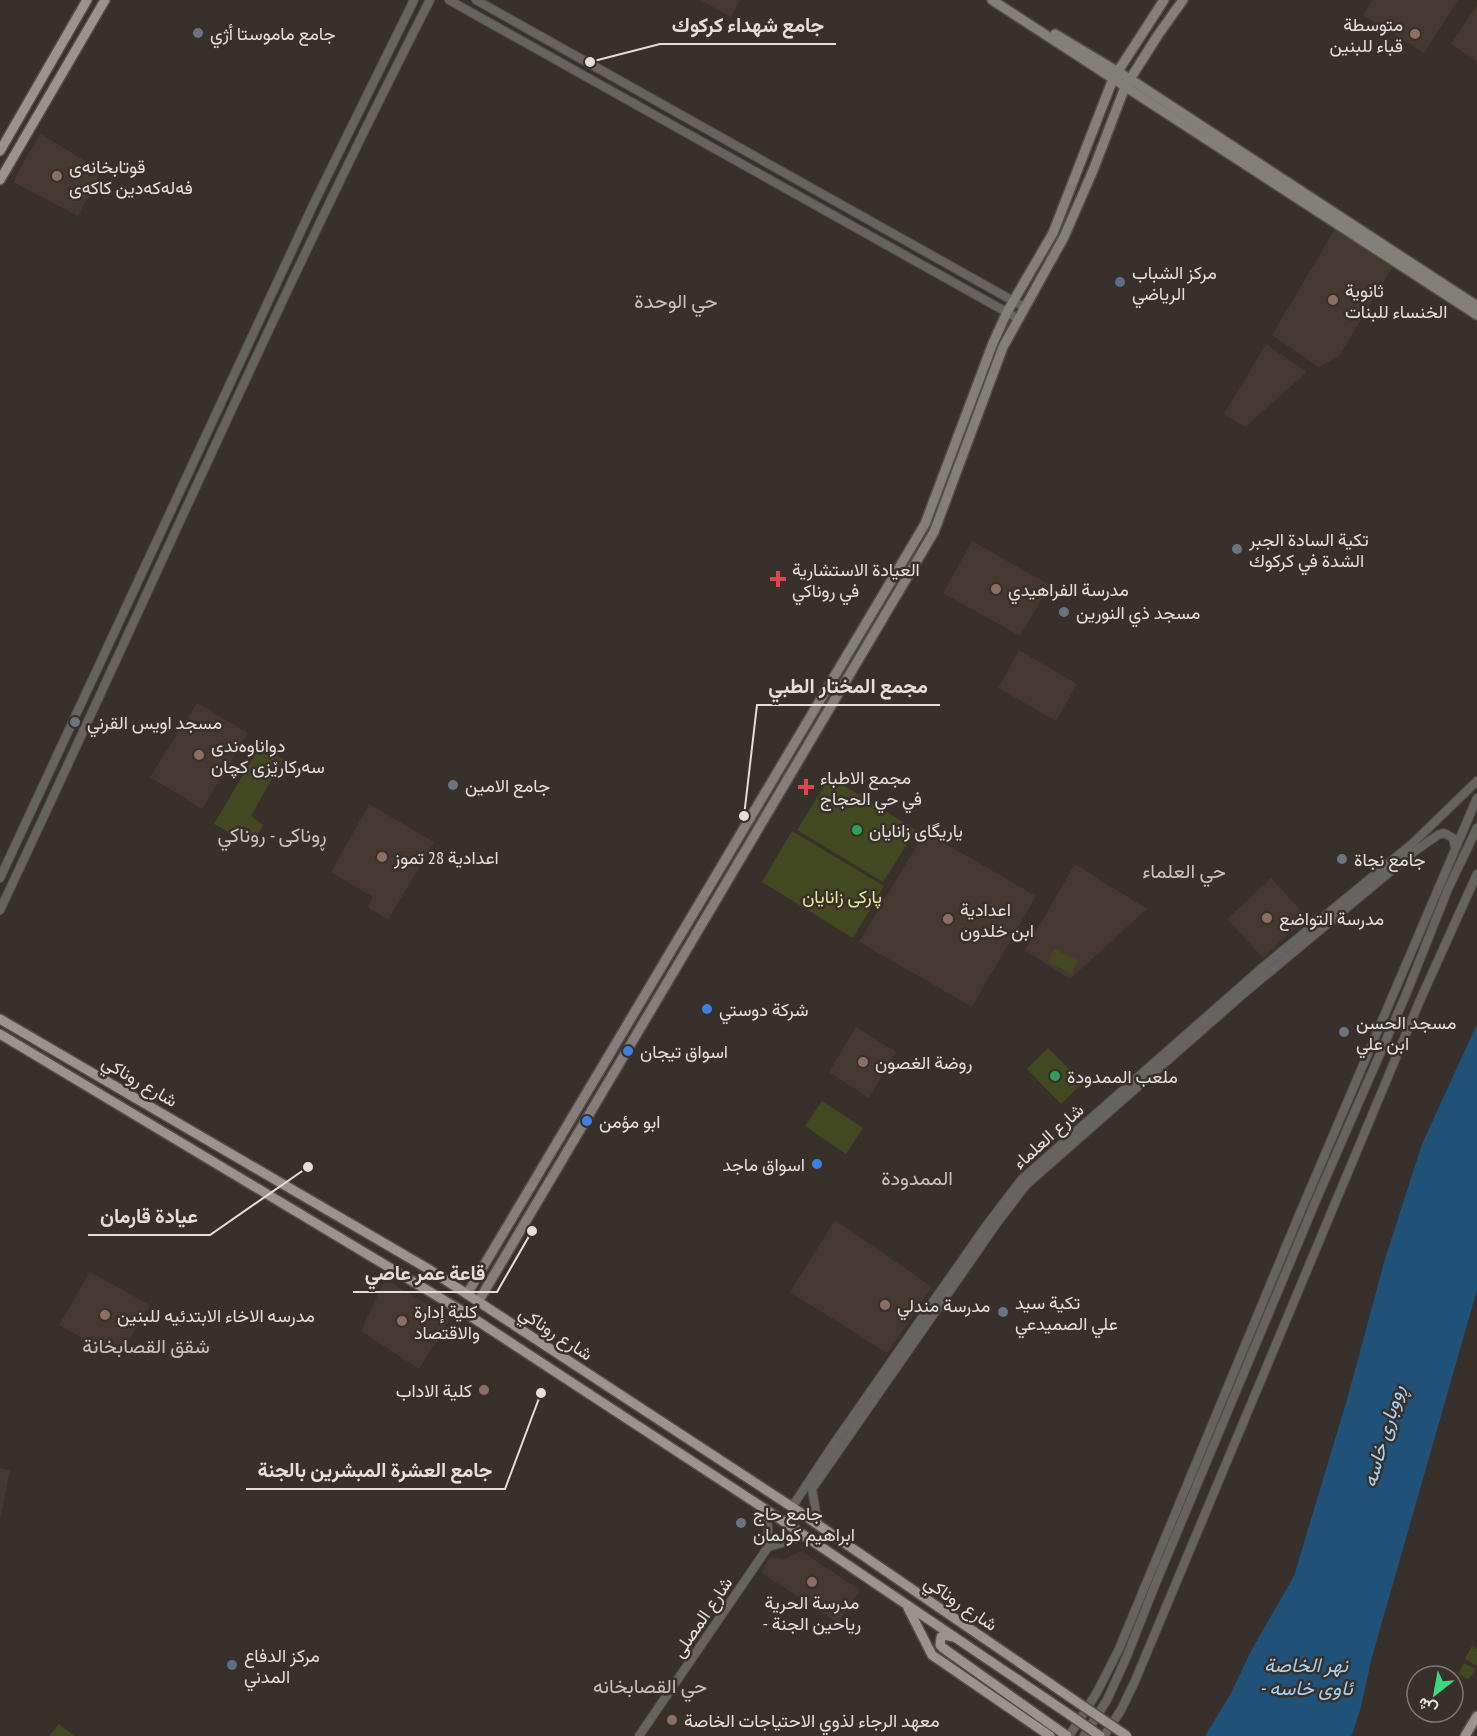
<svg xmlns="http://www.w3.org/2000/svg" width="1477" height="1736" viewBox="0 0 1477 1736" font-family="'PT Sans Narrow',Vazirmatn,sans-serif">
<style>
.built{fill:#453830}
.green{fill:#42481f}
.water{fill:#205179}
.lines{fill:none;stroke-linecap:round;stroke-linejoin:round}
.tertiary-casing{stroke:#544c47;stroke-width:10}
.secondary-casing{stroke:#544c47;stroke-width:12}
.primary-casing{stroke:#544c47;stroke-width:12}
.tertiary{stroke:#666460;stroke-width:8}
.secondary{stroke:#837f7a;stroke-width:9}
.primary{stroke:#99948d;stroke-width:9}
.primary-bridge-casing{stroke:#544c47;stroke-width:12;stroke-linecap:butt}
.primary-bridge{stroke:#99948d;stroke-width:9}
.worship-dot{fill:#6b7280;stroke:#38302b;stroke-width:2}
.education-dot{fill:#8d6e63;stroke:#38302b;stroke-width:2}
.service-dot{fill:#5c6f8a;stroke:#38302b;stroke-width:2}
.health-dot{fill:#e0444e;stroke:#38302b;stroke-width:2}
.leisure-dot{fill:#2e9e5b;stroke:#38302b;stroke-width:2}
.shop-dot{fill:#3f7fe0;stroke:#38302b;stroke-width:2}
.labels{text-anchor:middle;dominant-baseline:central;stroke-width:5;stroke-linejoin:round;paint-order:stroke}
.poi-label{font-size:18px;fill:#e4dfdc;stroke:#38302b;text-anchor:start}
.park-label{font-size:18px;fill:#e0ee94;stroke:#38302b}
.street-label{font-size:18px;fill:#e4dfdc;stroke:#38302b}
.neighbourhood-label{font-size:20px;fill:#cbc1bb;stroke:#38302b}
.water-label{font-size:20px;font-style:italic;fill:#a6cff5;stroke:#38302b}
.leader{fill:none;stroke:#e4dfdc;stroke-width:2}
.callout-dot{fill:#e4dfdc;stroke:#38302b;stroke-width:2}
.callout-label{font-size:20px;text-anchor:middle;font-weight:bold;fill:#e4dfdc;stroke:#38302b;stroke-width:5;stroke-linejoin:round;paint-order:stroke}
</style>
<rect width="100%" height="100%" fill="#38302b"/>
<!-- built -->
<g class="built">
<path d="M700,0H740L731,17Z"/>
<path d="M1372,0H1458L1424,53L1363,15Z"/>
<path d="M1477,5V61L1451,44Z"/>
<path d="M40,133L101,171L78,216L13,182Z"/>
<path d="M1336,227L1394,265L1339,356L1319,367L1272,335Z"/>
<path d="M1266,344L1307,372L1245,427L1224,414Z"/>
<path d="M972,541L1050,585L1020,636L943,593Z"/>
<path d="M1019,650L1077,684L1056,721L998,688Z"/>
<path d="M197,703L248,733L202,809L150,777Z"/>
<path d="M369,804L434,842L388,920L368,907L373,897L331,872Z"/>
<path d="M925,832L1036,896L972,1007L859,942Z"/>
<path d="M1075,864L1147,909L1070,979L1025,950Z"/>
<path d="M1271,878L1307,917L1263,958L1227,919Z"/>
<path d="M856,1027L896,1052L869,1098L829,1072Z"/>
<path d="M835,1220L932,1287L887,1353L790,1292Z"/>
<path d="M90,1272L150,1305L118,1358L59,1325Z"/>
<path d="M385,1279L450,1318L419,1369L361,1331Z"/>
<path d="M0,1468L10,1470L0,1521Z"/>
<path d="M801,1551L860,1590L838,1623L763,1574L762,1570L770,1557L785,1559Z"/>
</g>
<!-- green -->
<g class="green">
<path d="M260,746L283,759L251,816L263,825L252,845L214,824Z"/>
<path d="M830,777L916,830L883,882L797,830Z"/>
<path d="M792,831L884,886L853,938L762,882Z"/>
<path d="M1055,949L1078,961L1071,974L1048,962Z"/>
<path d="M1048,1048L1083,1083L1061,1104L1027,1069Z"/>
<path d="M822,1101L863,1128L846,1154L805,1126Z"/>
<path d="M1472,1646L1477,1649V1666L1465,1659Z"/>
<path d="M1464,1663L1474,1668L1475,1671L1468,1679L1458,1674Z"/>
<path d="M59,1724L74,1736H49Z"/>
</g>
<!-- water -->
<path class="water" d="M1477,1024V1290L1372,1657L1361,1707L1353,1732L1351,1736H1205L1231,1693L1251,1651L1294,1576L1348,1396L1385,1259L1422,1144Z"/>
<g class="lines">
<!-- tertiary casing -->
<g class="tertiary-casing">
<g id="tertiary">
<path d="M449,0L1017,318"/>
<path d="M476,0L1024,307"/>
<path d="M0,878L315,201L414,0"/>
<path d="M0,910C143,607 277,299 430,0"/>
<path d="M792,1507L833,1445L986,1226L1022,1179L1263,967L1413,843L1477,781"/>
<path d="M818,1525L812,1489L997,1223L1026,1185L1242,995L1415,851L1438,835L1444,833L1453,838L1455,847"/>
<path d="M768,1547L805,1536"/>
<path d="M639,1736L768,1547V1529L765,1509"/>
<path d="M1069,1736L1096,1694L1119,1649L1297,1220L1477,798"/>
<path d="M1084,1736L1107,1700L1127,1656L1155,1585L1317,1198L1407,992L1448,889L1477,828"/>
<path d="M1104,1736L1121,1710L1135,1681L1421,998L1477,874"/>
</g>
</g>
<!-- secondary casing -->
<g class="secondary-casing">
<g id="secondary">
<path d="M992,0L1477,315"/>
<path d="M1055,34L1130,79L1477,306"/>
<path d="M467,1294L925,524L993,343L1007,312L1053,233L1113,79L1164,0"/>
<path d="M478,1302L934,532L1003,347L1064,237L1094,168L1125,87L1158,35L1183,0"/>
</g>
</g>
<!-- primary casing -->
<g class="primary-casing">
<g id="primary">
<path d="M0,151L87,0"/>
<path d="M0,180L105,0"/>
<path d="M0,1019L430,1270L792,1507L1077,1702"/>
<path d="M0,1034L467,1314L765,1509L1070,1715"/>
<path d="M908,1608L932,1655L1050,1736"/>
<path d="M954,1637L944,1635L941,1637L940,1645L943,1648L1067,1736"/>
<path d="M1465,1736L1477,1716"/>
</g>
</g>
<!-- tertiary -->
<use href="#tertiary" class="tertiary"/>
<!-- secondary -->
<use href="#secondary" class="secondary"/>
<!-- primary -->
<use href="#primary" class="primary"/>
<!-- primary-bridge casing -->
<g class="primary-bridge-casing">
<g id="primary-bridge">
<path d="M1077,1702L1127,1736"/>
<path d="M1070,1715L1100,1736"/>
</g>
</g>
<!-- primary-bridge -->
<use href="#primary-bridge" class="primary-bridge"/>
</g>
<!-- markers -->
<g class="worship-dot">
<circle cx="198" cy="33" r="6"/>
<circle cx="1237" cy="549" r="6"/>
<circle cx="1064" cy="612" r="6"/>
<circle cx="75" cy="722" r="6"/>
<circle cx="453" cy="785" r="6"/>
<circle cx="1342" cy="859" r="6"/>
<circle cx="1344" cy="1032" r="6"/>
<circle cx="1003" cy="1312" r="6"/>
<circle cx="741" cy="1523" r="6"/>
</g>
<g class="education-dot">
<circle cx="1415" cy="34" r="6"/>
<circle cx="57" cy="176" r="6"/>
<circle cx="1333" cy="300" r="6"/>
<circle cx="996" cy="589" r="6"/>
<circle cx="199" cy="755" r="6"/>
<circle cx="382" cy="857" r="6"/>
<circle cx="1267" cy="918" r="6"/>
<circle cx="948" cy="919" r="6"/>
<circle cx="863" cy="1062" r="6"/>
<circle cx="885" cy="1305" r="6"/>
<circle cx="105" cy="1315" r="6"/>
<circle cx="402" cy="1321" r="6"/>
<circle cx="484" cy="1390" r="6"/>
<circle cx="812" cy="1582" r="6"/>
<circle cx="672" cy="1720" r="6"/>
</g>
<g class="service-dot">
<circle cx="1120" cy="282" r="6"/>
<circle cx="232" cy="1665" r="6"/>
</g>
<g class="health-dot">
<path d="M775 570h6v6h6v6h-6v6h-6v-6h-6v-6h6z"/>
<path d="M803 778h6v6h6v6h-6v6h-6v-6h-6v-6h6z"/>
</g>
<g class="leisure-dot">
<circle cx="857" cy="830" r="6"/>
<circle cx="1055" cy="1076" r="6"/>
</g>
<g class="shop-dot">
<circle cx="707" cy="1009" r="6"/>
<circle cx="628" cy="1051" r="6"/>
<circle cx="587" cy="1121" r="6"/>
<circle cx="817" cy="1164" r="6"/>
</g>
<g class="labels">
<!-- poi labels -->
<g class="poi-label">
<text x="1403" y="24" text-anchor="end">متوسطة<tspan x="1403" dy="21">قباء للبنين</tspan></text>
<text x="210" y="33">جامع ماموستا أژي</text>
<text x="69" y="166">قوتابخانەی<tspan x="69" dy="21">فەلەکەدین کاکەی</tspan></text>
<text x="1132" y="272">مركز الشباب<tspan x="1132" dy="21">الرياضي</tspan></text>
<text x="1345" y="290">ثانوية<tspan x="1345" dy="21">الخنساء للبنات</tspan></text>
<text x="1249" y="539">تكية السادة الجبر<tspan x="1249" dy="21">الشدة في كركوك</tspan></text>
<text x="792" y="569">العيادة الاستشارية<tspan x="792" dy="21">في روناكي</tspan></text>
<text x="1008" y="589">مدرسة الفراهيدي</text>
<text x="1076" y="612">مسجد ذي النورين</text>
<text x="87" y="722">مسجد اويس القرني</text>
<text x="211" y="745">دواناوەندى<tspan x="211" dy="21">سەركارێزى كچان</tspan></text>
<text x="820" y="777">مجمع الاطباء<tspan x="820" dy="21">في حي الحجاج</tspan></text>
<text x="465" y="785">جامع الامين</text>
<text x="869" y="830">یاریگای زانایان</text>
<text x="394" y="857">اعدادية 28 تموز</text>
<text x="1354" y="859">جامع نجاة</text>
<text x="960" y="909">اعدادية<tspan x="960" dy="21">ابن خلدون</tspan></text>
<text x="1279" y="918">مدرسة التواضع</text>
<text x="719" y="1009">شركة دوستي</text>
<text x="1356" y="1022">مسجد الحسن<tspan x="1356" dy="21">ابن علي</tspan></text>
<text x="640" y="1051">اسواق تيجان</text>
<text x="875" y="1062">روضة الغصون</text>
<text x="1067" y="1076">ملعب الممدودة</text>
<text x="599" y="1121">ابو مؤمن</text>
<text x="805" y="1164" text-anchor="end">اسواق ماجد</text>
<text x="1015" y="1302">تكية سيد<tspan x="1015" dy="21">علي الصميدعي</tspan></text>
<text x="897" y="1305">مدرسة مندلي</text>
<text x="414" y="1311">كلية إدارة<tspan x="414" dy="21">والاقتصاد</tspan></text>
<text x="117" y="1315">مدرسه الاخاء الابتدئيه للبنين</text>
<text x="472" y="1390" text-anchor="end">كلية الاداب</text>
<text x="753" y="1513">جامع حاج<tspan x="753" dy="21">ابراهيم كولمان</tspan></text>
<text x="812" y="1602" text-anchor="middle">مدرسة الحرية<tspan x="812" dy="21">- رياحين الجنة</tspan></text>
<text x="244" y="1655">مركز الدفاع<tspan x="244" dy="21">المدني</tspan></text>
<text x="684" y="1720">معهد الرجاء لذوي الاحتياجات الخاصة</text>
</g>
<!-- park labels -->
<g class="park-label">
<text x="842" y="896">پارکی زانایان</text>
</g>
<!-- street labels -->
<g class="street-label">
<text transform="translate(140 1081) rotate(30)">شارع روناكي</text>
<text transform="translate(1048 1136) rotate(-42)">شارع العلماء</text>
<text transform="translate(556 1333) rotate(33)">شارع روناكي</text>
<text transform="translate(961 1603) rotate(34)">شارع روناكي</text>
<text transform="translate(702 1617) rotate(-56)">شارع المصلى</text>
</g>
<!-- neighbourhood labels -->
<g class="neighbourhood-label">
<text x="676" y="301">حي الوحدة</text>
<text x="272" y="835">ڕوناکی - روناكي</text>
<text x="1184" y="871">حي العلماء</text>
<text x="917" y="1178">الممدودة</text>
<text x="146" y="1346">شقق القصابخانة</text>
<text x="650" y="1686">حي القصابخانه</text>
</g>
<!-- water labels -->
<g class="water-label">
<text transform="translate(1383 1436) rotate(-74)">ڕووباری خاسە</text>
<text x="1306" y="1665">نهر الخاصة<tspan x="1306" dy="23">- ئاوی خاسە</tspan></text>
</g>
</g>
<!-- callouts -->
<path class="leader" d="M590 62L660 44H836M744 816L757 705H940M308 1167L210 1235H88M532 1231L497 1292H353M541 1393L505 1489H246"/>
<g class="callout-dot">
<circle cx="590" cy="62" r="6"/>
<circle cx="744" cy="816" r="6"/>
<circle cx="308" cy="1167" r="6"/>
<circle cx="532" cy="1231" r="6"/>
<circle cx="541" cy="1393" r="6"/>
</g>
<g class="callout-label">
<text x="748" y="32">جامع شهداء كركوك</text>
<text x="848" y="693">مجمع المختار الطبي</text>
<text x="149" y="1223">عيادة قارمان</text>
<text x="425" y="1280">قاعة عمر عاصي</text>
<text x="375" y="1477">جامع العشرة المبشرين بالجنة</text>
</g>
<!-- north arrow -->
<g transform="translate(1435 1694) rotate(211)"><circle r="28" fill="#38302b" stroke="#7d7672" stroke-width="1.5"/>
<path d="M0-4.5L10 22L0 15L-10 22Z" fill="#41d77c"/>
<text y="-9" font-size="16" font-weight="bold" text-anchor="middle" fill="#e4dfdc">ش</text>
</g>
</svg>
